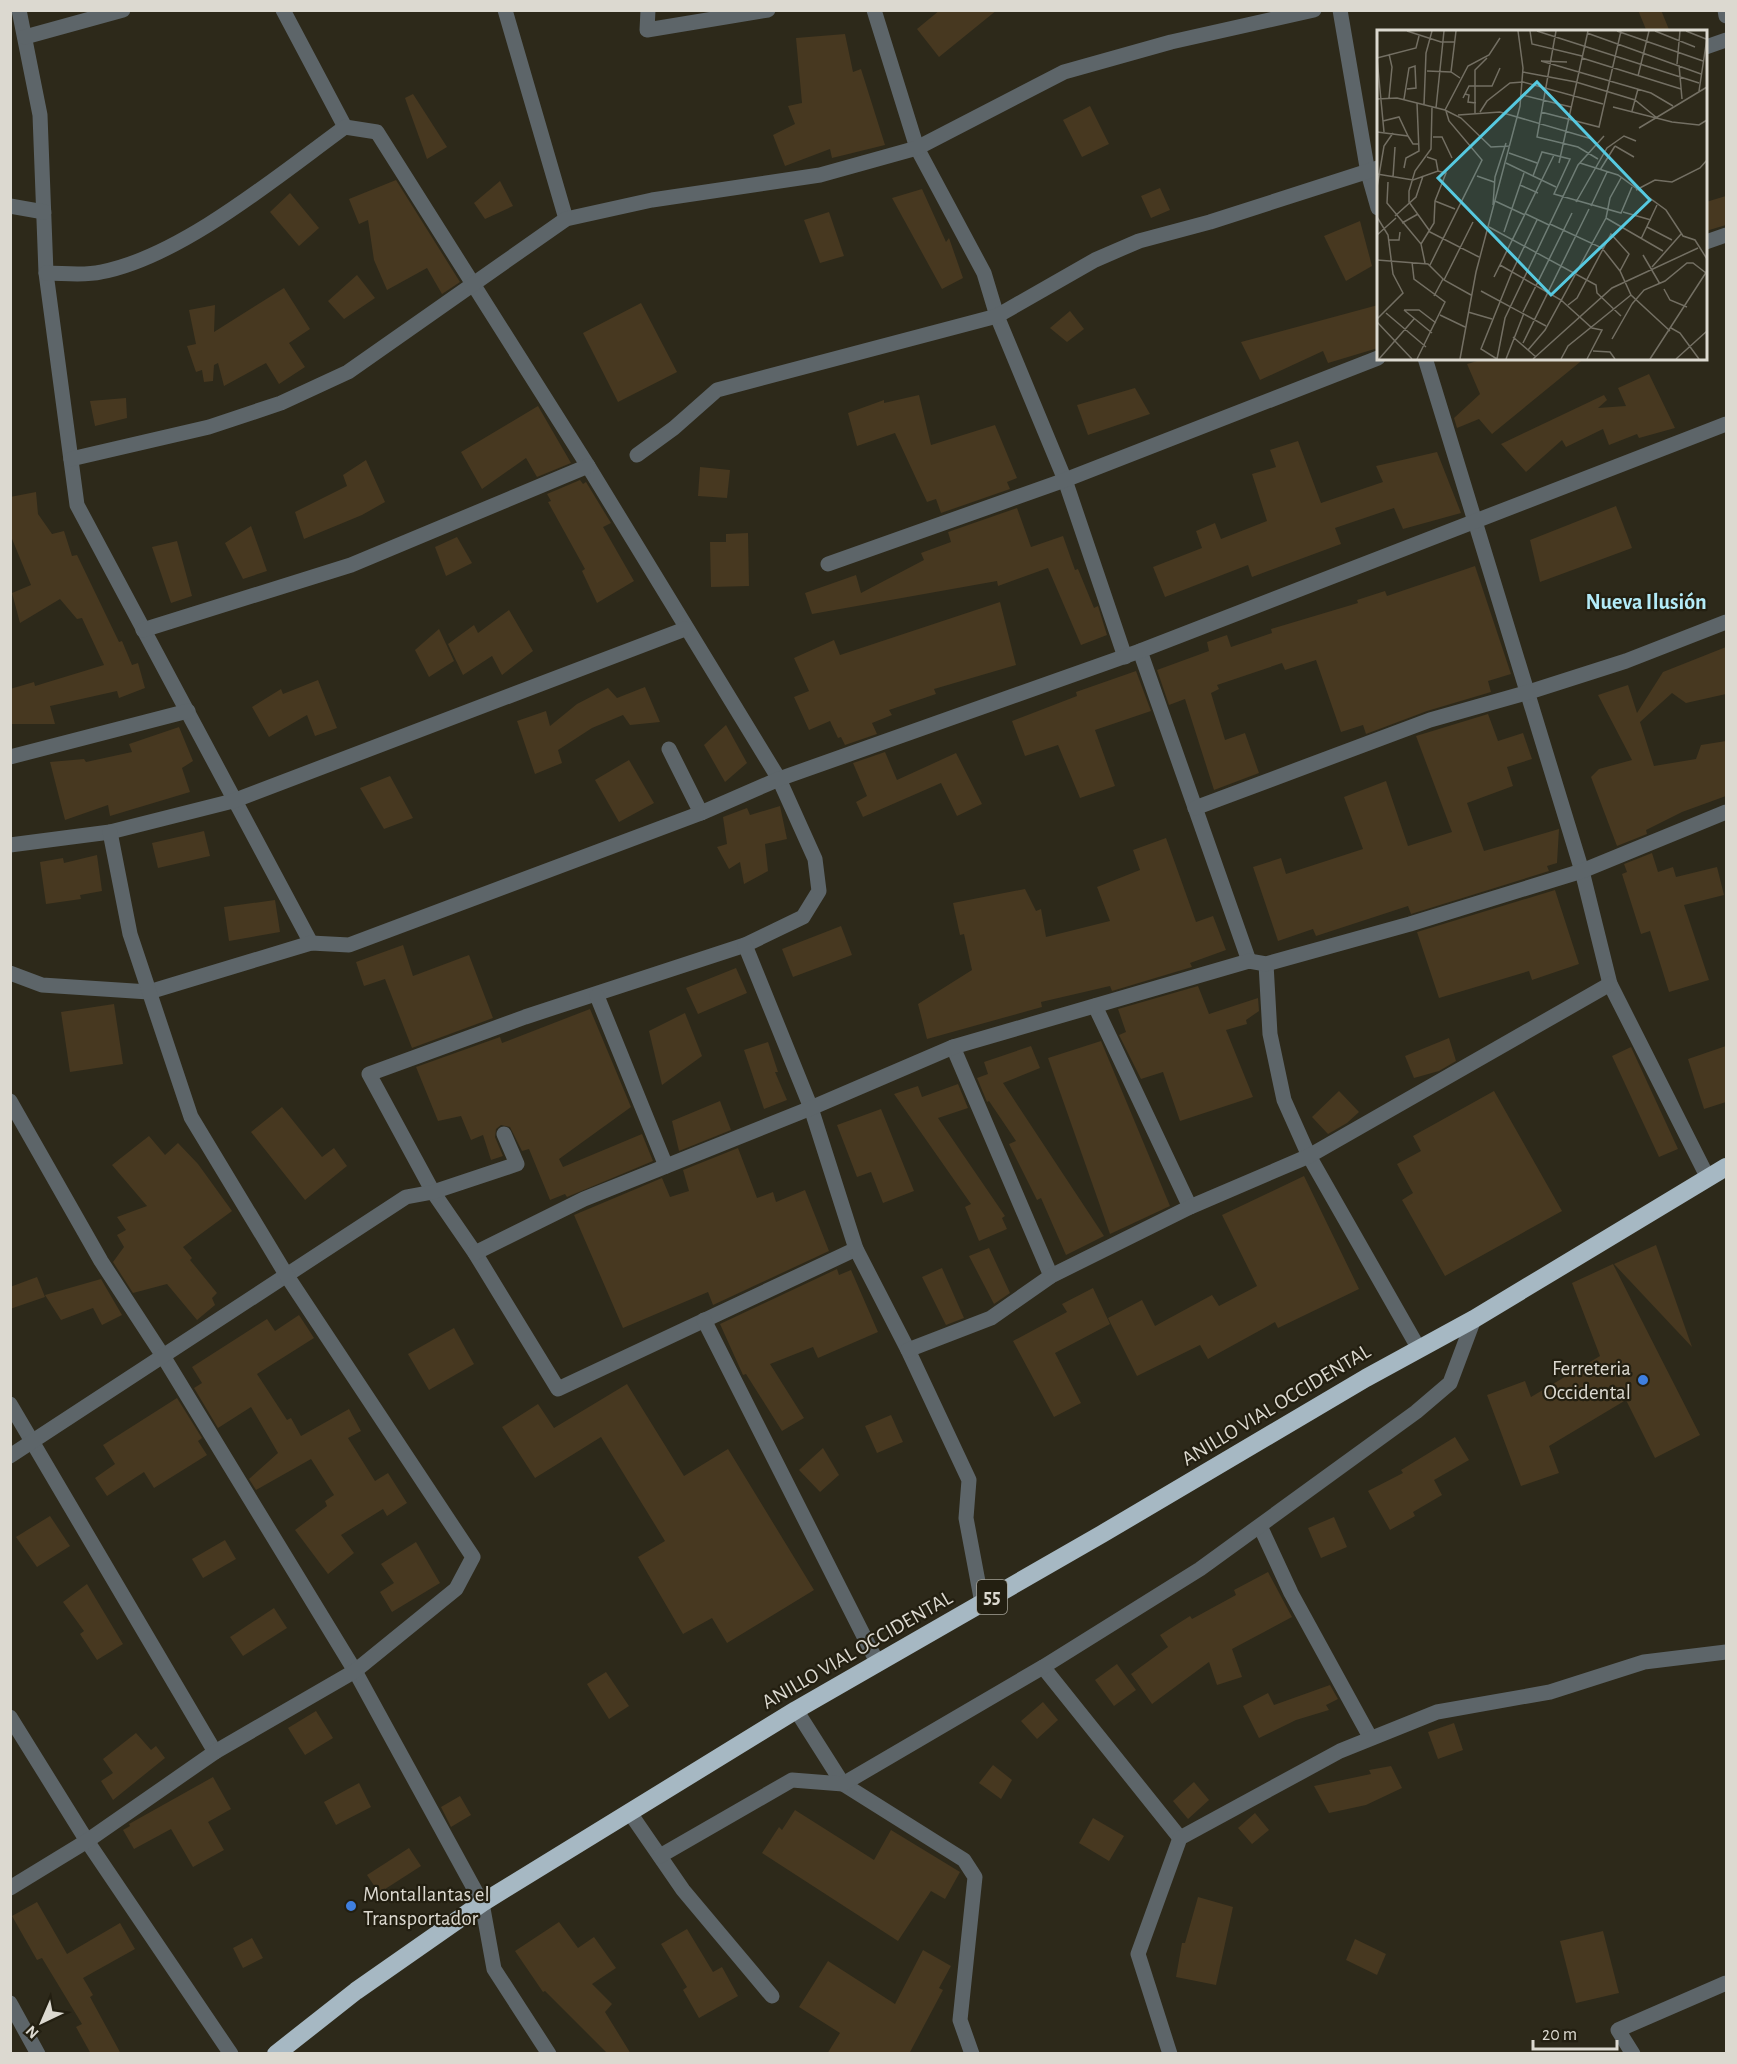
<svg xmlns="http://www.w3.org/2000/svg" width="1737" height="2064" viewBox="0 0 1737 2064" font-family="'Alegreya Sans',sans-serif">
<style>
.building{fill:#473820}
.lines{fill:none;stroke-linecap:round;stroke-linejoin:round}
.lane{stroke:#5d6569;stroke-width:15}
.street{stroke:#5d6569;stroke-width:15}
.highway{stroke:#a6b8c3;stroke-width:18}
.shop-dot{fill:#3f7fe0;stroke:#231f11;stroke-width:2}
.labels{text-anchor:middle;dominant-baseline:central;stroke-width:4.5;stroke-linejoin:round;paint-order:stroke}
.shield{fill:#231f11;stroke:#a4a197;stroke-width:1.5}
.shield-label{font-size:20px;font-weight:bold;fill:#dcd9d0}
.poi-label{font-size:21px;fill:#dcd9d0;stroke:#231f11;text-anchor:end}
.street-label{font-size:21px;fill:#dcd9d0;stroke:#231f11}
.neighbourhood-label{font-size:22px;font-weight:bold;fill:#b3ebf8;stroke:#231f11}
.inset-road{fill:none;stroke:#736f63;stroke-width:1.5}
.view{fill:#56c9e0;fill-opacity:0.15;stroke:#56c9e0;stroke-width:3}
.inset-edge{fill:none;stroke:#dcd9d0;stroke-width:3}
</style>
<rect width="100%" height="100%" fill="#2d291a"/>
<!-- building -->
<g class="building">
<path d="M940,10H997L939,57L917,29Z"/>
<path d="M1638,10H1661L1670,32H1647Z"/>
<path d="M845,34L853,72L861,69L885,145L832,158L830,149L785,166L773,135L795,124L788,106L802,103L796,38Z"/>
<path d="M413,94L447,147L427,159L405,98Z"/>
<path d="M1090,106L1109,144L1082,157L1063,120Z"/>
<path d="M396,180L460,282L442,294L427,268L387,290L374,260L368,220L359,224L349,199Z"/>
<path d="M500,181L513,206L485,219L474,203Z"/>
<path d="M1160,188L1170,210L1151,218L1141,196Z"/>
<path d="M922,189L946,242L949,238L963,278L942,289L892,198Z"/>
<path d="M290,193L319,228L299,246L270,212Z"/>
<path d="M1726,196V225L1706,231V202Z"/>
<path d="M829,212L844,256L820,263L804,220Z"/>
<path d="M1360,221L1372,266L1346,281L1324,236Z"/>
<path d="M357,275L375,298L344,319L328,301Z"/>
<path d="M284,288L310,329L289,343L305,367L279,384L266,363L224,386L218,363L214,365L213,381L204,382L202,370L196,372L187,346L196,344L189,310L215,305L214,332Z"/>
<path d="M641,303L677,372L618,402L583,333Z"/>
<path d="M1378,305V348L1328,363L1323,351L1260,380L1241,342Z"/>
<path d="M1070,311L1084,329L1067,342L1050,328Z"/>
<path d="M1487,358H1585L1492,434L1479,419L1457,428L1454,418L1480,394L1467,364Z"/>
<path d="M1649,374L1675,428L1639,438L1637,434L1609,445L1603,429L1566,447L1562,440L1526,472L1501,444L1604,395L1607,400L1598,408L1626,406L1618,388Z"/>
<path d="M1135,388L1150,414L1088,435L1077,405Z"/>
<path d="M919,395L931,445L995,425L1017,478L1007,482L1010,489L941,513L936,499L927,502L895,433L857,446L848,413L884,400V403Z"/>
<path d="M126,398L127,418L95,426L90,401Z"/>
<path d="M538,406L571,463L537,477L526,458L482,489L461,452Z"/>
<path d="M1298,441L1321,503L1383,482L1376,466L1437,452L1461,513L1403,529L1394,508L1335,528L1341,544L1252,577L1248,565L1165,597L1153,567L1202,548L1196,531L1215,523L1221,539L1267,521L1252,474L1276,467L1270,450Z"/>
<path d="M366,460L385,502L362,515L304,539L295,512L347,486L343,475Z"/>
<path d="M700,467L730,470L727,498L698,496Z"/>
<path d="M580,480L583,484L586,482L611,523L603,527L634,581L597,603L582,571L585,569L548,502L551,501L547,494Z"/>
<path d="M36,492L38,514L52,534L64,531L72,556L77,555L119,642L122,641L132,665L138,663L145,688L119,698L117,691L50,706L55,724H10V689L34,682L35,686L104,665L82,618L77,619L60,599L20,623L12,593L31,585L10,534V497Z"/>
<path d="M1616,506L1632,548L1540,582L1530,540Z"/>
<path d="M1017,508L1031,547L1063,536L1075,570L1078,569L1094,608L1098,606L1107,635L1081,645L1048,568L998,586L997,581L812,614L805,593L856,575L861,593L924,560L921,553L951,542L948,532Z"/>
<path d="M251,526L267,571L243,579L225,543Z"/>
<path d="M748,533L749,586L711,587L710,542H726V534Z"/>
<path d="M457,537L472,563L446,576L435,547Z"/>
<path d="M177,541L192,596L171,603L152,547Z"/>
<path d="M1475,566L1511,674L1488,681L1491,692L1427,711L1366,734L1363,725L1341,732L1316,660L1285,670L1282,663L1217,685L1219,689L1211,693L1225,740L1245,733L1259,773L1214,790L1185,699L1169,705L1157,670L1209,651L1207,642L1227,635L1231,647L1272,633L1271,629L1358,603L1357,600L1385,591L1387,596Z"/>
<path d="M1000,602L1016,665L934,689L936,694L889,710L892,715L872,723L877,734L845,745L841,737L838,738L830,721L809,730L794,697L809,691L794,658L834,640L840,655Z"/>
<path d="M509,610L533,651L502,675L492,656L463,675L448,644L474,625L478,633Z"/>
<path d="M439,629L454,661L429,677L415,650Z"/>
<path d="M1726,647V694L1686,703L1672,693L1640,722L1654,766L1696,759L1701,745L1726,741V796L1682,812L1646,830L1647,834L1617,846L1591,777L1599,769L1632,760L1598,695L1628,685L1637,713L1663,672Z"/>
<path d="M1136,671L1151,711L1095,730L1115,786L1080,798L1058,745L1025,756L1012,721L1077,696L1076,692Z"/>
<path d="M318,680L337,728L315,736L307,715L269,737L252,707L281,689L283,694Z"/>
<path d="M645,687L660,722L630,725L623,715L592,728L558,750L562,763L535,774L517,721L546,711L550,726L577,704L608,688L617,698Z"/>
<path d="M1488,714L1498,741L1523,733L1532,759L1507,767L1513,786L1467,803L1484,851L1559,829L1557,863L1547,866L1549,871L1411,914L1408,906L1316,936L1313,929L1278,941L1253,867L1281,858L1286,874L1363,849L1344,797L1386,781L1408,846L1452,832L1416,736Z"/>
<path d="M726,725L747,763L725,782L704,745Z"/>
<path d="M179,727L193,761L182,768L190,792L110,816L108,805L65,820L50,762L84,759L86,762L132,752L129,744Z"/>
<path d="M885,752L897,780L956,753L982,804L957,816L941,783L863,817L856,802L867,796L853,763Z"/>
<path d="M629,760L654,803L619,822L595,780Z"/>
<path d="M390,776L413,818L384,829L360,788Z"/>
<path d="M780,806L787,839L765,844L768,871L744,884L740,862L729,869L717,847L727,844L723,817L747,808L750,815Z"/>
<path d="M204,831L210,856L158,868L152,843Z"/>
<path d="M1166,838L1196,922L1213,916L1226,950L1190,963L1192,967L1112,991L1110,986L1041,1002L1042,1007L927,1039L918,1004L972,970L964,934L960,935L953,903L1025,889L1036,911L1041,909L1046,937L1110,921L1097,887L1140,870L1133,850Z"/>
<path d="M1652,853L1658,872L1673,867L1676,877L1717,867L1724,895L1684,905L1709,980L1669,992L1650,931L1641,934L1622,874L1627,872L1624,864Z"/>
<path d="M97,855L102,891L80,895L81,899L46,904L40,862L63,858L64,863Z"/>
<path d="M1555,890L1579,964L1532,980L1529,971L1439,998L1417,932Z"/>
<path d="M275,900L280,932L229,941L224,907Z"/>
<path d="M841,926L852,955L793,977L782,949Z"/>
<path d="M403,945L413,976L469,955L493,1018L412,1048L385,979L364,986L356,962Z"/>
<path d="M736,968L747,993L698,1014L686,988Z"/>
<path d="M1198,986L1209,1014L1258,998L1259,1011L1246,1020L1247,1024L1226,1030L1253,1097L1180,1121L1163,1072L1141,1079L1119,1035L1126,1032L1118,1009Z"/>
<path d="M114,1004L123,1064L70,1072L61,1012Z"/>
<path d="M590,1009L631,1107L559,1159L563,1167L642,1134L653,1161L567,1197L565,1194L550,1200L529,1149L522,1151L510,1127L501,1125L496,1129L495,1137L503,1156L491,1160L483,1135L471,1140L461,1116L438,1121L416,1067L500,1037L502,1043Z"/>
<path d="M685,1013L702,1056L662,1085L649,1031Z"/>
<path d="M1449,1038L1456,1061L1439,1071L1414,1078L1405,1056Z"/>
<path d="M1101,1041L1170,1206L1110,1234L1048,1058Z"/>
<path d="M768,1042L778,1072H775L787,1100L764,1109L744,1050Z"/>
<path d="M1031,1046L1040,1068L1003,1083L1104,1236L1066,1255L1041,1198L1037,1200L1009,1144L1016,1141L989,1101L987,1102L977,1078L988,1074L984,1062Z"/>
<path d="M1726,1046V1102L1704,1109L1688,1059Z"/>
<path d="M1631,1047L1678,1149L1659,1157L1612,1056Z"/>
<path d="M958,1084L968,1108L938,1118L1005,1216L1002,1218L1007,1229L979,1241L965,1207L971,1204L894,1094L918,1086L922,1097Z"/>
<path d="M1339,1091L1359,1112L1347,1123L1328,1134L1312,1117Z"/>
<path d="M1494,1091L1562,1211L1445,1276L1402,1200L1413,1193L1397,1164L1421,1151L1413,1136Z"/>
<path d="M720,1101L731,1130L679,1151L672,1121Z"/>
<path d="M282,1107L322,1157L334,1148L347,1166L305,1200L251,1132Z"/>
<path d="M881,1109L914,1191L883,1203L871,1172L857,1177L837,1125Z"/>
<path d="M149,1136L165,1155L178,1143L198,1164L232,1211L183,1247L192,1258L190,1260L217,1293L212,1298L215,1305L197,1320L167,1284L133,1293L113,1262L124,1247L117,1235L126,1230L117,1217L147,1206L112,1165Z"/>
<path d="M738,1148L757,1198L773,1192L776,1202L805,1190L829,1251L713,1305L708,1292L623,1328L574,1215L662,1178L670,1197L689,1191L683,1170Z"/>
<path d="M1304,1176L1359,1289L1278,1328L1275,1322L1208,1359L1200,1345L1137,1376L1108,1318L1142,1300L1155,1326L1212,1295L1219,1306L1257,1286L1222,1215Z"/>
<path d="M1656,1245L1692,1347L1614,1264Z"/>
<path d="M989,1248L1010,1293L994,1304L969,1256Z"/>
<path d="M1613,1264L1700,1435L1655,1458L1626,1400L1549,1446L1559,1473L1521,1486L1487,1395L1525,1381L1531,1397L1600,1356L1572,1283Z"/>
<path d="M942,1268L964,1318L946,1325L922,1277Z"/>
<path d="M837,1269L839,1275L851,1270L878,1332L818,1358L813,1347L770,1364L804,1418L782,1431L746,1374L743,1375L720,1324Z"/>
<path d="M37,1277L45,1297L10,1309V1287Z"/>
<path d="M101,1279L122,1315L102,1325L93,1308L61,1320L45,1295Z"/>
<path d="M1093,1288L1110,1324L1055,1353L1081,1403L1054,1417L1013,1341L1067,1312L1062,1304Z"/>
<path d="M299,1315L314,1338L257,1374L287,1420L291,1418L301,1436L349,1409L361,1431L348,1438L375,1481L388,1473L407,1503L387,1516L383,1509L341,1535L354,1553L328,1574L295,1530L327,1506L325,1501L334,1495L311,1459L256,1490L249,1479L278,1453L251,1407L218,1428L194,1388L202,1383L192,1367L267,1319L275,1331Z"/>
<path d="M454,1328L474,1364L429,1390L408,1354Z"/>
<path d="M627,1384L684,1476L728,1449L814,1590L727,1643L712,1618L683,1634L638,1557L665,1541L601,1437L535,1478L502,1427L538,1404L554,1428Z"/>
<path d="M177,1398L202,1438L198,1441L207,1455L154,1488L144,1472L107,1496L95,1478L115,1464L103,1445Z"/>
<path d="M891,1415L903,1442L877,1453L865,1426Z"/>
<path d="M1455,1437L1469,1460L1434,1480L1442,1495L1413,1512L1415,1516L1390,1530L1368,1491L1403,1473L1401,1470Z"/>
<path d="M823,1448L839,1475L820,1492L799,1470Z"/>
<path d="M50,1516L70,1546L37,1567L16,1537Z"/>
<path d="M1334,1517L1347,1547L1321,1558L1308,1528Z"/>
<path d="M225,1540L236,1559L203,1578L192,1559Z"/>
<path d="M416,1542L440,1583L392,1612L380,1592L394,1583L381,1564Z"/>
<path d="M1268,1572L1292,1617L1232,1649L1242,1677L1217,1685L1209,1662L1152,1704L1131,1674L1168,1647L1160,1635L1190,1616L1192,1619L1236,1595L1234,1590Z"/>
<path d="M87,1584L123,1644L97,1660L80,1634L84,1631L63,1602Z"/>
<path d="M274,1608L287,1628L243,1656L230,1637Z"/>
<path d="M1117,1664L1136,1690L1114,1706L1095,1680Z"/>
<path d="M606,1672L629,1706L609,1719L587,1684Z"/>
<path d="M1330,1685L1338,1699L1326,1705L1329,1710L1296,1720L1259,1738L1243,1706L1268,1693L1274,1705Z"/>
<path d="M1043,1702L1058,1720L1037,1739L1021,1721Z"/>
<path d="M316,1711L333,1738L305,1755L288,1728Z"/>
<path d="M1454,1723L1463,1750L1438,1759L1428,1732Z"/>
<path d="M136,1733L151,1750L156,1746L165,1758L113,1800L101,1781L113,1773L103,1759Z"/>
<path d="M993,1765L1012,1780L1001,1799L979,1783Z"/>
<path d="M1391,1766L1402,1788L1366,1805L1329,1813L1314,1786L1371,1774L1369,1770Z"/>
<path d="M213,1777L231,1809L208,1822L224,1850L193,1867L171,1829L134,1849L123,1830L130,1826L129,1824Z"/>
<path d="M1194,1782L1209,1800L1188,1819L1173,1801Z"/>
<path d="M359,1783L371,1807L336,1825L324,1802Z"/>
<path d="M460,1796L471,1815L451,1827L441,1807Z"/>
<path d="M795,1810L874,1860L891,1830L960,1872L945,1899L931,1891L898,1941L762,1853L779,1827L782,1830Z"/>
<path d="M1255,1813L1269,1830L1252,1844L1238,1828Z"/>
<path d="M1093,1818L1124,1836L1109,1861L1079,1843Z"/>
<path d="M409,1848L421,1866L379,1893L367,1875Z"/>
<path d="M1198,1897L1233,1907L1216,1985L1176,1977L1182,1943H1185Z"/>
<path d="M37,1902L67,1954L120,1923L135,1949L83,1978L93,1995L90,1997L121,2054H91L76,2027L82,2024L42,1958L37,1960L12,1916Z"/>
<path d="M559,1922L578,1948L594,1937L616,1968L592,1984L612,2004L605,2012L631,2054H608L545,1991L543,1992L515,1951Z"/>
<path d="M687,1929L713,1972L722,1967L738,1996L699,2018L683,1990L687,1987L661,1944Z"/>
<path d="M1603,1931L1619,1993L1576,2003L1560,1941Z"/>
<path d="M252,1938L263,1958L243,1968L233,1948Z"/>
<path d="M1355,1939L1386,1954L1377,1975L1346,1960Z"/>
<path d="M923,1950L951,1966L939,1988L943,1990L909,2054H827L840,2033L799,2007L828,1961L895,2004Z"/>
</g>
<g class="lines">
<!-- lane -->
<path class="lane" d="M669,749L701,813"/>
<!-- street -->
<g class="street">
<path d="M19,10L40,115L46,273L77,505L311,943"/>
<path d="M283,10L345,127"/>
<path d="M505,10L566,219"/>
<path d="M648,10L647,30L768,10"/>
<path d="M874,10L917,148L984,273L997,316L1065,480L1125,657"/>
<path d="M1340,10L1368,173L1378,208"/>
<path d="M1725,10L1726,16"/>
<path d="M25,37L123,10"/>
<path d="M1706,47L1726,40"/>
<path d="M10,206L44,212"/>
<path d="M1706,242L1726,235"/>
<path d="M46,273C63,273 84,276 101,272C181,257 279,175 345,127L377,132L588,466L779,779L815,859L819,891L803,917L745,945L525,1017L369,1074L433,1192L475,1253L558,1389L856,1249"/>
<path d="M1425,358L1582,871L1610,984L1708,1178"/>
<path d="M637,455L674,428L717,390L997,316L1095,260L1139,241L1210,222L1378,168"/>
<path d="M71,459L209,427L281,403L348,372L566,219L652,200L820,175L917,148L1064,72L1171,42L1314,10"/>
<path d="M828,564L1065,480L1378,358"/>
<path d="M143,630L351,565L588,466"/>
<path d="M1140,651L1249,961"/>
<path d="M10,757L188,711"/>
<path d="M1195,808L1430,720L1529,692L1626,661L1726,622"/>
<path d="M10,845L110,832L233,801L685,629"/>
<path d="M745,945L811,1108L856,1249L908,1350L969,1480L966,1518L982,1603"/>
<path d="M1266,964L1270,1034L1284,1100L1309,1156L1419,1349"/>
<path d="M10,973L42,985L149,992L311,943L349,945L701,813L779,779L1140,651L1726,424"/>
<path d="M597,996L666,1166"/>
<path d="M1095,1006L1190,1207"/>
<path d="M953,1047L1051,1276"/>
<path d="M10,1101L101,1261L163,1356L355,1671L482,1903L494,1969L549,2054"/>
<path d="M475,1253L584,1199L811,1108L953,1047L1249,961L1266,964L1410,924L1582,871L1726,812"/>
<path d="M704,1320L878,1664"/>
<path d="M908,1350L991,1318L1051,1276L1190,1207L1309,1156L1610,984"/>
<path d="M10,1404L215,1752"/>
<path d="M10,1456L406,1197L433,1192L517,1164L504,1134"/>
<path d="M1260,1526L1291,1593L1370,1737"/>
<path d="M1043,1667L1180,1838"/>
<path d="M796,1710L843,1784L964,1860L975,1877L960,2020L972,2054"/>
<path d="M10,1717L87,1841L231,2054"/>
<path d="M630,1813L683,1890L772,1996"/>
<path d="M660,1856L792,1780L843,1784L1043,1667L1200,1569L1416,1412L1450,1383L1474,1319"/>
<path d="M10,1888L87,1841L215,1752L355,1671L456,1589L473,1557L287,1276L191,1117L130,934L110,832"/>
<path d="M10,2003L38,2054"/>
<path d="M1170,2054L1138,1954L1180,1838L1340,1751L1437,1712L1550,1692L1644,1662L1726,1652"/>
<path d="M1633,2054L1618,2030L1726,1983"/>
</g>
<!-- highway -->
<path class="highway" d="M276,2054L356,1991L482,1903L796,1710L1102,1534L1366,1378L1474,1319L1726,1167"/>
</g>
<!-- markers -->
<g class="shop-dot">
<circle cx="1643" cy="1380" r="6"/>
<circle cx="351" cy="1906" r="6"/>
</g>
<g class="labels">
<!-- shield labels -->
<rect class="shield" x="977" y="1580" width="30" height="34" rx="4.5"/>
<g class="shield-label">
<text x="992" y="1597">55</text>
</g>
<!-- poi labels -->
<g class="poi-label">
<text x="1631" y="1368">Ferreteria<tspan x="1631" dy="24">Occidental</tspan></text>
<text x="363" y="1894" text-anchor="start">Montallantas el<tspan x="363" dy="24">Transportador</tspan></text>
</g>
<!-- street labels -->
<g class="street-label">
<text transform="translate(1276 1405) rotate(-31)">ANILLO VIAL OCCIDENTAL</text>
<text transform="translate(857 1650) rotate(-30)">ANILLO VIAL OCCIDENTAL</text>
</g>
<!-- neighbourhood labels -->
<g class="neighbourhood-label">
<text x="1646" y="602">Nueva Ilusión</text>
</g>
</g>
<!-- overview -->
<g transform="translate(1377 30)">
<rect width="330" height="330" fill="#2d291a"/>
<path class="inset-road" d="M30,1L64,12H77M153,1L155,14L205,26M160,1L322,53M179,1L160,107L201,117L221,129M240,1L326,31M278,1L318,17M309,1L329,9M210,3L324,44M12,24L15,37L12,68M0,28L7,102M0,28L39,18L42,6M205,28L304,59M164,31L274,63L296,76M164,31L190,32M300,34L303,1M302,35L305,69M50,41L74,42L83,48M74,42L79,1M146,42L199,52L258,70L280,88M261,46L272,1M322,61L330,8M88,64L92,65L91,72L99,73M145,65L194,77M86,68L92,56H115L123,38M0,69L20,68L68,80L84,88L114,117L133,116M27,69L32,38L38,36L39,58L30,59M47,75L49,23L55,1M236,77L295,92L322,95L330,90M59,78L67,1M68,80L91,36L112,25L123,8M255,81L261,59M103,82L110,71L133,53L146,52L226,74M164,82L222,97L244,1M98,83V40L110,28M81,85L123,82L215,109M6,91L22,87L31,106M262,98L330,57M0,102L31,106L36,114H42M56,107H65L75,128M238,116L257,127M132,123L160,133M50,127L59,130L61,141M129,133L179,157M182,133L211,1M203,133L241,145L289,180L306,206L318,210L330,229M27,138L29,128L42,121L40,73M223,140L238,116M0,144L36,150L61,141L69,143L58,171L57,193L44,214L48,233M100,146L117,152M156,146L165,122L193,129L177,164L244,183L255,157M16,147L18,117M11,152L10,173L44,214M143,155L161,163M0,157L7,116L16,103M259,160L278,150L295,152L323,138L330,130M58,171L78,179M118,171L148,185M199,172L230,118L247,106L259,111M116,175L118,147L129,113M214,176L230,142M246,182L274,190M149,184L172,195M18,186L39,167L46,146M0,187L11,205L16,244L26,263L0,289M229,188L286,221M25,193L41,184M173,194L225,218L243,241L254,265L293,301M112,197L219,255L220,263L244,286M270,197L295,210M52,200L32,172V161L38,141L54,119L55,77M51,201L102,227M127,202L147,143M0,205L19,188M264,209L280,175M11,210H22L23,202M266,225L283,254M0,230L51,234L67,250L94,265M35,232L37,249L68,272L40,329M53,235L105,130L72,91L69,81M123,235L184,270L215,298L225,300L210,329M275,237L305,203M135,242L160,190M117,247L177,125M67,250L96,192M287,259L293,270L310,277M104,261L169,296M57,266L66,249M255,274L267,260L288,251L310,233H316L329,243M191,275L200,268L234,204L252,224L243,241M27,280H42L59,293M27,280L55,303M91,282L115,289M146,282L195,183M9,283L49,317M63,285L88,297M0,292L35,329M294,298L303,303L322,329M136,307L159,327M235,309L255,274M146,313L212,179M151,320L168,300L229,188L233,168L244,148M216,321L233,322L238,329M2,329L37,289M83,329L99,242L143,76L146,38L141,1M120,329L128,288L201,135L227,106M120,329L104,319L135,242M129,329L147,283M156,329L235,258L321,218M184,329L191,316L254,265M273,329L330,241M299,329L330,301"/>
<path class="view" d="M160,52L273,170L174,265L61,148Z"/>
<rect width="330" height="330" class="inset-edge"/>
</g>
<!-- border -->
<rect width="1737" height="2064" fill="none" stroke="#dcd9d0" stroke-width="24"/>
<!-- north arrow -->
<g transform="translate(42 2022) rotate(224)" stroke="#231f11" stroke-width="4.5" paint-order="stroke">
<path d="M0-4.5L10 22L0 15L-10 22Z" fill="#dcd9d0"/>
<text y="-9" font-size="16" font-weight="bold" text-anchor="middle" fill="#dcd9d0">N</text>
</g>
<!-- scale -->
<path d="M1533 2040v9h84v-9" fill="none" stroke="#dcd9d0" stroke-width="3"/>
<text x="1542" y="2040" font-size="18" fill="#dcd9d0" stroke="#231f11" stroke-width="4.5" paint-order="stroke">20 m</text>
</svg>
